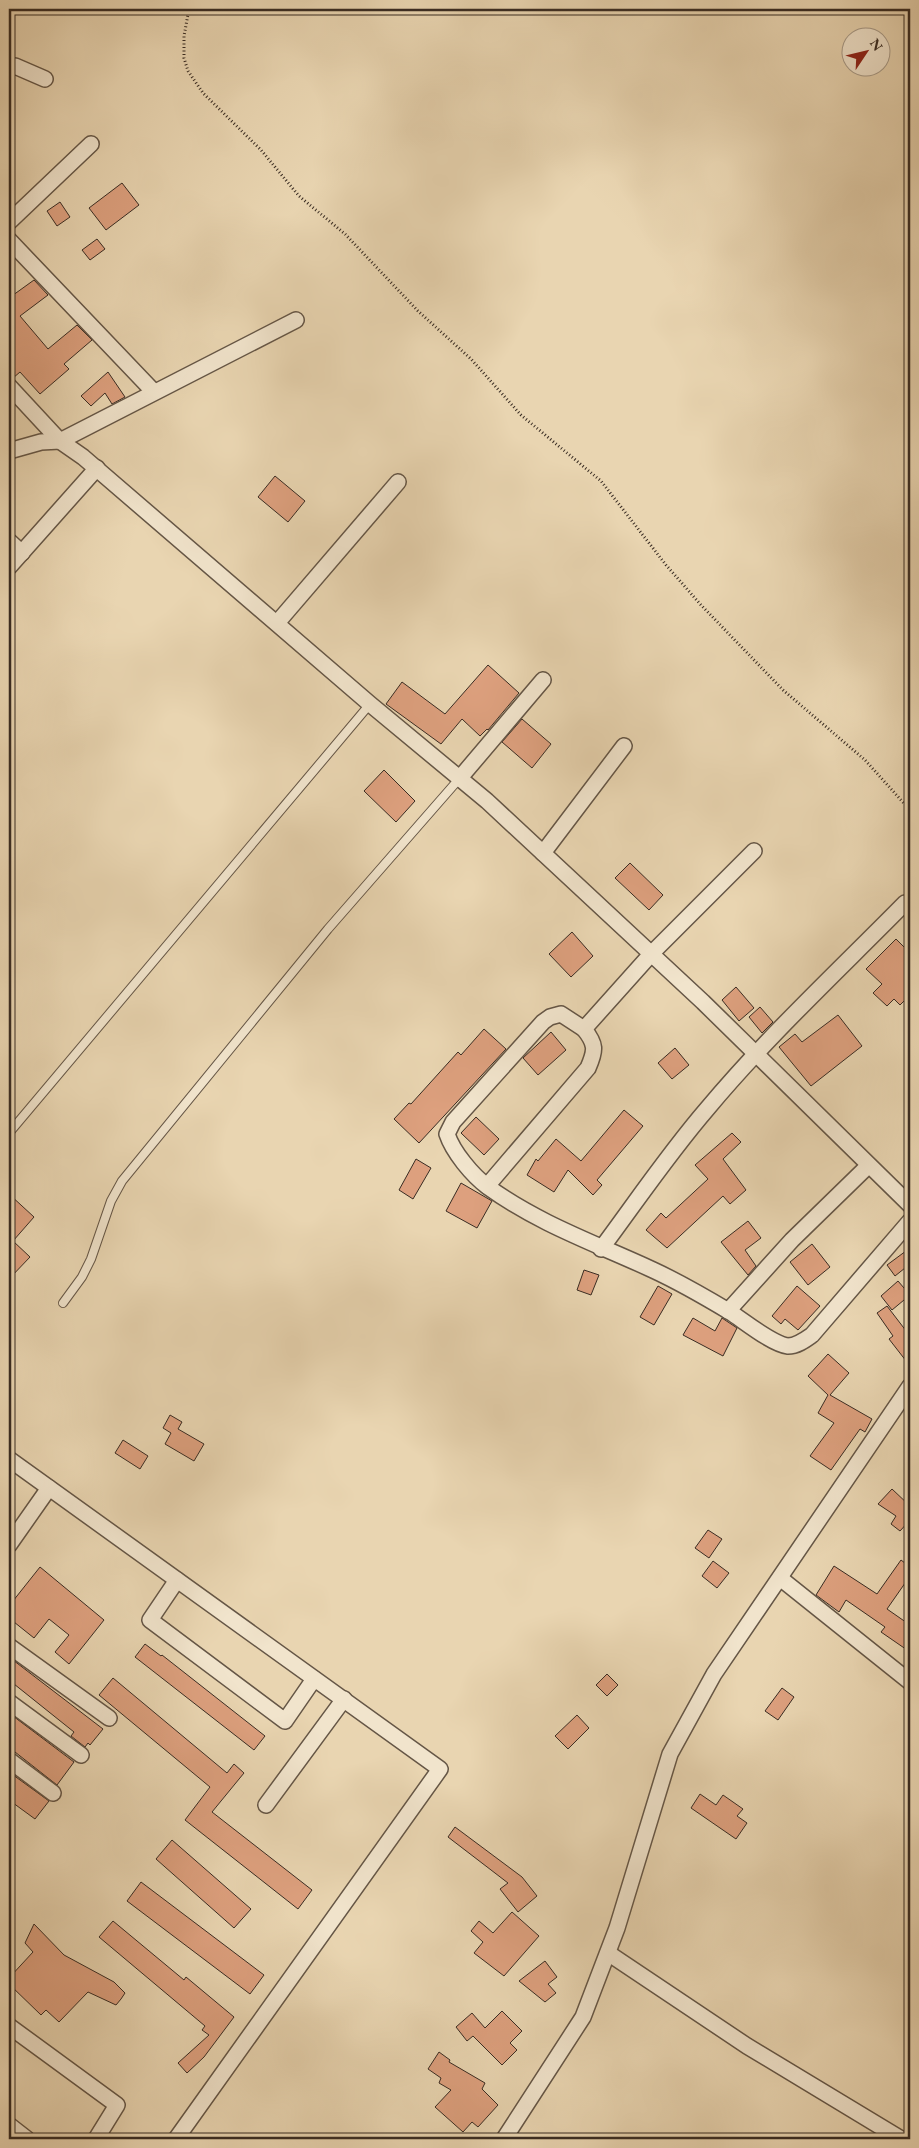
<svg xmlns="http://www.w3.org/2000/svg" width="919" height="2148" viewBox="0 0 919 2148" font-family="'EB Garamond',serif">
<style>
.building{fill:#dda07e;stroke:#392c23}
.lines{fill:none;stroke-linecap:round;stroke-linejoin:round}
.service-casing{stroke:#655646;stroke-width:10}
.minor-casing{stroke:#655646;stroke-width:18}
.path{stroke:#392c23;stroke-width:3;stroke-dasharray:1 2.5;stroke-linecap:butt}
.service{stroke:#f1e4cc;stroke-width:8}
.minor{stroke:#f1e4cc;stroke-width:15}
</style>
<rect width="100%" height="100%" fill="#e9d5b1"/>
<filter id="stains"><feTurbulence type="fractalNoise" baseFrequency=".004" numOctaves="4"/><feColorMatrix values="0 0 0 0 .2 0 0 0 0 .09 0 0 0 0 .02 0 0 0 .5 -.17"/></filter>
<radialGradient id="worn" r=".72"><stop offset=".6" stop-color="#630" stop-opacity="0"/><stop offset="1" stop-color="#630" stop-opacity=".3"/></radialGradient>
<!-- building -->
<g class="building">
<path d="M122,183L139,205L106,230L89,208Z"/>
<path d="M60,202L70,217L57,226L47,211Z"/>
<path d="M97,239L105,249L90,260L82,250Z"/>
<path d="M34,280L48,295L20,316L48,349L77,325L92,340L64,364L69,369L40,394L20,372L13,378L9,377V298Z"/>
<path d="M108,372L125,397L112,404L105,393L91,406L81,396Z"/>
<path d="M275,476L305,501L288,522L258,497Z"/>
<path d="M488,665L519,693L488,730L487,729L480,736L462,719L441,744L386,704L402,682L445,714Z"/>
<path d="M522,719L551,744L532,768L502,742Z"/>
<path d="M384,770L415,801L396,822L364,791Z"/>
<path d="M630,863L663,895L649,910L615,878Z"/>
<path d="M572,932L593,956L571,977L549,954Z"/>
<path d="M896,939L910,953V995L900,1005L894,999L887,1006L873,993L882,984L866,969Z"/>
<path d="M736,987L754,1008L739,1021L722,1000Z"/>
<path d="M760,1007L773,1022L762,1033L749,1017Z"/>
<path d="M838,1015L862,1046L811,1086L779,1047L795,1034L802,1042Z"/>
<path d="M484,1029L506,1049L419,1143L394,1119L409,1103L411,1104L458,1052L461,1055Z"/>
<path d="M551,1032L566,1050L538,1075L523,1058Z"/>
<path d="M675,1048L689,1065L672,1079L658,1063Z"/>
<path d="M624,1110L643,1126L597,1180L602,1185L593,1195L568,1170L554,1192L527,1175L536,1159L538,1161L556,1139L581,1161Z"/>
<path d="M476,1117L499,1139L484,1155L461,1133Z"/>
<path d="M732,1133L741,1142L723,1159L746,1190L730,1204L723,1196L667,1248L646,1230L661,1213L666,1218L708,1179L695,1165Z"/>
<path d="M416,1159L431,1168L413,1199L399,1190Z"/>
<path d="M461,1183L492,1201L477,1228L446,1211Z"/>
<path d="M9,1194L34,1217L13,1241L30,1257L9,1279Z"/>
<path d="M748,1221L761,1238L745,1250L756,1266L748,1275L721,1242Z"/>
<path d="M812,1244L830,1267L808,1285L790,1262Z"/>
<path d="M910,1248V1264L895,1276L887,1265Z"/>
<path d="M584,1270L599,1275L591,1295L577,1290Z"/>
<path d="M898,1281L910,1295L892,1310L881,1296Z"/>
<path d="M658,1286L672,1294L654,1325L640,1317Z"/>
<path d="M797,1286L820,1306L798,1330L785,1319L781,1324L772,1316Z"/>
<path d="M887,1306L910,1336V1366L889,1339L893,1336L877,1313Z"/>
<path d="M693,1318L715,1331L722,1318L737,1328L723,1356L683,1335Z"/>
<path d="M828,1354L849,1373L830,1395L872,1419L865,1432L860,1429L831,1470L810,1456L834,1423L818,1413L828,1395L808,1376Z"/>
<path d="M170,1415L182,1422L178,1429L204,1444L194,1461L165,1444L171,1433L163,1428Z"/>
<path d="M123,1440L148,1456L140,1469L115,1453Z"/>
<path d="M892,1489L910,1506V1520L900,1531L891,1524L896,1516L878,1504Z"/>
<path d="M708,1530L722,1539L709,1558L695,1548Z"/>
<path d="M901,1560L910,1567V1576L887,1609L910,1625V1652L881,1632L885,1627L846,1600L839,1612L816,1595L834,1566L877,1594Z"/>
<path d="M713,1561L729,1573L717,1588L702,1576Z"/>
<path d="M40,1567L104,1620L69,1664L55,1652L69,1635L49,1619L34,1638L9,1618V1606Z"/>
<path d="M145,1644L161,1656L162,1655L265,1736L254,1750L135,1657Z"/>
<path d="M9,1657L103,1729L90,1745L88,1743L85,1747L71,1736L74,1732L9,1680Z"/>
<path d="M607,1674L618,1685L607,1696L596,1685Z"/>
<path d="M113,1678L227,1773L234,1764L244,1773L212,1812L312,1890L298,1909L185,1820L210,1787L99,1695Z"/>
<path d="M782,1688L794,1697L778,1720L765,1711Z"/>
<path d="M9,1713L74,1762L57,1785L15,1752L9,1751Z"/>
<path d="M577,1715L589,1728L568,1749L555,1736Z"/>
<path d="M9,1772L49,1801L35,1819L9,1800Z"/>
<path d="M700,1794L716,1805L723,1795L743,1809L737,1816L747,1823L736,1839L691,1808Z"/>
<path d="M455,1827L522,1877L537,1896L518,1912L500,1889L508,1883L448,1837Z"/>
<path d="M172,1840L251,1909L234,1928L156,1859Z"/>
<path d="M141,1882L264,1975L250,1994L127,1901Z"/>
<path d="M512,1912L539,1936L504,1976L474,1953L483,1942L471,1931L479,1921L493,1933Z"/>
<path d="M113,1921L184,1980L186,1977L234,2017L204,2057L187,2073L178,2063L209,2035L202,2030L205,2026L99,1937Z"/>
<path d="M34,1924L64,1955L114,1982L125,1993L121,1999L116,2005L88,1992L59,2022L46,2010L41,2015L9,1984V1978L33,1952L25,1943Z"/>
<path d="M545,1961L557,1977L548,1984L556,1993L545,2002L519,1981Z"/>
<path d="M502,2011L522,2031L510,2043L517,2050L502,2065L473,2036L467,2041L456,2027L472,2013L485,2028Z"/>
<path d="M439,2052L450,2060L449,2062L485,2083L482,2089L498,2105L478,2127L472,2122L463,2132L435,2107L451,2090L439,2083L441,2078L428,2069Z"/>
</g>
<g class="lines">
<!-- service casing -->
<g class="service-casing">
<g id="service">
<path d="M9,1133L370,704"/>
<path d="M63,1303L82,1277L91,1259L111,1201L122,1181L328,929L459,779"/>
</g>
</g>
<!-- minor casing -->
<g class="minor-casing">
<g id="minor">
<path d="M9,69L15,66L45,79"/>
<path d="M9,222L91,144"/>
<path d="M9,240L154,392"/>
<path d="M9,386L60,441L83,457L370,704L487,801L703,1002L910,1205"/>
<path d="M9,451L41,442L60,441L296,320"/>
<path d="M9,541L22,553"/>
<path d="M9,567L97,468"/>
<path d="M277,623L398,482"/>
<path d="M459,779L543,680"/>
<path d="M543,853L624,746"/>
<path d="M584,1029L561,1014L550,1017L543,1022L453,1122L447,1134C453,1152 472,1175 488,1187C539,1224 597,1244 653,1270C679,1282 705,1297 730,1312C744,1321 772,1344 788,1346C797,1346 805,1340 812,1335L910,1221"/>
<path d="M487,1186L588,1068C596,1050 596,1044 584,1029L652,953L754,851"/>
<path d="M601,1249C636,1202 669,1153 707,1109C768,1036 838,971 905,903"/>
<path d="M728,1311L792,1240L868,1166"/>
<path d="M9,1459L440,1769L176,2139"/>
<path d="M9,1545L49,1488"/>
<path d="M780,1578L910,1682"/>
<path d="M177,1580L150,1620L285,1721L314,1679"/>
<path d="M9,1646L109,1718"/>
<path d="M9,1702L81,1755"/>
<path d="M9,1760L53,1793"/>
<path d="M266,1805L344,1699"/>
<path d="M608,1953L747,2046L901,2139"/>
<path d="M9,2026L117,2105L96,2139"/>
<path d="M9,2125L27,2139"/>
<path d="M504,2139L583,2017L617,1928L670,1754L714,1674L910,1386"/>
</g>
</g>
<!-- path -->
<path class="path" d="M189,9L184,36V58L188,71L203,93L261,150L299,196L345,234L418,311L471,359L521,415L601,481L666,565L701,605L783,690L865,760L910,810"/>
<!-- service -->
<use href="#service" class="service"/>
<!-- minor -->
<use href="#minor" class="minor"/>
</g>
<!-- margin -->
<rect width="919" height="2148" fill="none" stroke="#e9d5b1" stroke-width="30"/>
<rect x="10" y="10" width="899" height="2128" fill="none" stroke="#392c23" stroke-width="2.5"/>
<rect x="15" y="15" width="889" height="2118" fill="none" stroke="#392c23"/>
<!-- north arrow -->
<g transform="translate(866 52) rotate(55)"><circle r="24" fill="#f1e4cc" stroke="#a79a88"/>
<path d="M0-4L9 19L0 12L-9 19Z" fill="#8f2418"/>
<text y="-8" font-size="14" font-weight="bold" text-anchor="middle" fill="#392c23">N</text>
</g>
<rect width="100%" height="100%" filter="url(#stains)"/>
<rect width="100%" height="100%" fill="url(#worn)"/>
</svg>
